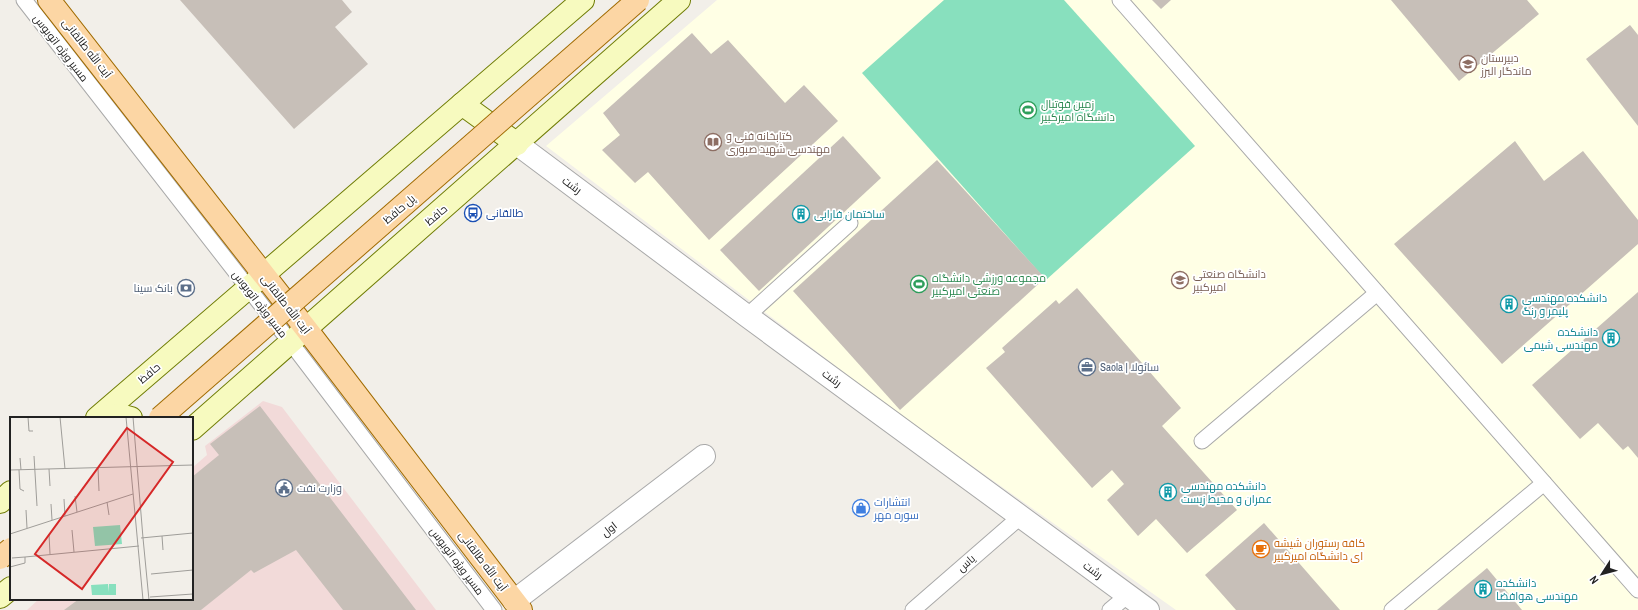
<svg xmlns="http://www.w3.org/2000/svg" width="1638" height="610" viewBox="0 0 1638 610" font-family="'Archivo Narrow',Cairo,sans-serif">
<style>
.commercial{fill:#f2dad9}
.education{fill:#ffffe5}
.pitch{fill:#88e0be}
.building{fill:#c7bfb8}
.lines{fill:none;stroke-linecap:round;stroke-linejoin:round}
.service-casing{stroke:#a9a9a9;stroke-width:17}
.minor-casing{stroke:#a9a9a9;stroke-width:24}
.tertiary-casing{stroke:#a9a9a9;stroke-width:24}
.secondary-casing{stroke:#707d05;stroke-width:24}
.primary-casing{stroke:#a06b00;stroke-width:24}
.service{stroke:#fff;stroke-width:15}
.minor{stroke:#fff;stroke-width:22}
.tertiary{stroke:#fff;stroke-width:22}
.secondary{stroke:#f7fabf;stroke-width:22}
.primary{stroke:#fcd6a4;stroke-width:22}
.primary-bridge-casing{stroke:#a06b00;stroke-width:24;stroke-linecap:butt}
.primary-bridge{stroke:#fcd6a4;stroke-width:22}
.labels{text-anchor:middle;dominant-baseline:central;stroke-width:3.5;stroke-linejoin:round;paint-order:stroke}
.street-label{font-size:11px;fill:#222;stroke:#fff}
.education-label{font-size:11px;fill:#785e54;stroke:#fff;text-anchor:start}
.leisure-label{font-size:11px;fill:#27864d;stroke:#fff;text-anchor:start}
.transit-label{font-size:11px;fill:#164399;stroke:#fff;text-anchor:start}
.culture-label{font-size:11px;fill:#0d838f;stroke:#fff;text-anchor:start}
.service-label{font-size:11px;fill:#4e5e75;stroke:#fff;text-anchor:start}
.shop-label{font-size:11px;fill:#366cbe;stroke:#fff;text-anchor:start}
.food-label{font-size:11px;fill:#c56008;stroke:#fff;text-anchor:start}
.inset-road{fill:none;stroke:#9f9d99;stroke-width:1}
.view{fill:#d62828;fill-opacity:0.15;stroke:#d62828;stroke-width:2}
.inset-edge{fill:none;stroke:#222;stroke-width:2}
</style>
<rect width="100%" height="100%" fill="#f2efe9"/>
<!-- commercial -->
<path class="commercial" d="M263,401L282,407L436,610H27L39,599H192V468L207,455L205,446Z"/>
<!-- education -->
<path class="education" d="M717,0H1638V610H1176L899,414L546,146Z"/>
<!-- pitch -->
<path class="pitch" d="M944,0H1064L1195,146L1046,280L862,73Z"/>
<!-- building -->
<g class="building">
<path d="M180,0H342L352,12L335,27L368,64L294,129Z"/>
<path d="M1152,0H1171L1161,9Z"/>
<path d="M1391,0H1527L1539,14L1459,81Z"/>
<path d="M1630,25L1638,35V126L1586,59Z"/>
<path d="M692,33L711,54L728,40L785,103L804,85L838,121L709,240L648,172L635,183L602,150L620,135L603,113Z"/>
<path d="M843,136L881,178L759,291L720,250Z"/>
<path d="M1515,141L1544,181L1583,151L1638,220V244L1502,364L1394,244Z"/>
<path d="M937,160L1045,278L900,410L793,291Z"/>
<path d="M1077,288L1181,408L1162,426L1237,510L1187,553L1156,519L1138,536L1107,500L1124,484L1112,470L1092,488L986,368L1005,352L1002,348L1056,300L1059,304Z"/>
<path d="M1638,292V458L1628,446L1623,450L1598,423L1580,439L1532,385Z"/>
<path d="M260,406L416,610H343L296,550L254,573L251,570L201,610H64L79,599H192V477L219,455L210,444Z"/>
<path d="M1264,523L1340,610H1236L1205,575Z"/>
<path d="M1487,568L1522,610H1437Z"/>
</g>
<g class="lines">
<!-- service casing -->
<g class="service-casing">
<g id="service">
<path d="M24,0L291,343L494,610"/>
<path d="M1120,0L1638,590"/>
<path d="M747,316L850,223"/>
<path d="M1202,441L1377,293"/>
<path d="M913,610L1020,517"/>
<path d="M1110,610L1128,595"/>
<path d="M1392,610L1544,483"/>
</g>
</g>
<!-- minor casing -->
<g class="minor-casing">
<path id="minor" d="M514,601L704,456"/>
</g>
<!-- tertiary casing -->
<g class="tertiary-casing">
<path id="tertiary" d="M517,144L747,316L1148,610"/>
</g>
<!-- secondary casing -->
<g class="secondary-casing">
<g id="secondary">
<path d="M462,104L517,144"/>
<path d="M97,418L583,0"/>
<path d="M102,418C112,414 120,414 131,418"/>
<path d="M192,429L679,0"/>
<path d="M0,502L11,492"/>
<path d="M0,597L11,588"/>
</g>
</g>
<!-- primary casing -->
<g class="primary-casing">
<path id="primary" d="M49,0L307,330L521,610"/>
</g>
<!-- service -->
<use href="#service" class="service"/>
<!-- minor -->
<use href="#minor" class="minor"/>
<!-- tertiary -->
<use href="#tertiary" class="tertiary"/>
<!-- secondary -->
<use href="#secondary" class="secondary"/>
<!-- primary -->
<use href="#primary" class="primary"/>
<!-- primary-bridge casing -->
<g class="primary-bridge-casing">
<g id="primary-bridge">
<path d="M160,418L638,0"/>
<path d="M0,558L11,549"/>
</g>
</g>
<!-- primary-bridge -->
<use href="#primary-bridge" class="primary-bridge"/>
</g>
<!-- icons -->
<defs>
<g id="school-ring" transform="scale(0.9)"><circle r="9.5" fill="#fff" stroke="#8d6e63" stroke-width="1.5"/><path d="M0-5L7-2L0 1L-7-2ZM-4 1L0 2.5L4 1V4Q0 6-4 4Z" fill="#8d6e63"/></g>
<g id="stadium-ring" transform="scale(0.9)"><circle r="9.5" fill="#fff" stroke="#2e9e5b" stroke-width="1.5"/><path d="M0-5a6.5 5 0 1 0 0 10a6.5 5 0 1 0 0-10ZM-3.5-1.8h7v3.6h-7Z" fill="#2e9e5b"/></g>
<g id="library-ring" transform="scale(0.9)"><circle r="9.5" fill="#fff" stroke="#8d6e63" stroke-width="1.5"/><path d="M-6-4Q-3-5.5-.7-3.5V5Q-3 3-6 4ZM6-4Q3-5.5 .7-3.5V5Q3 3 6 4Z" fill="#8d6e63"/></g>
<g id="bus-ring" transform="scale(0.9)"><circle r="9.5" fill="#fff" stroke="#1a4fb4" stroke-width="1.5"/><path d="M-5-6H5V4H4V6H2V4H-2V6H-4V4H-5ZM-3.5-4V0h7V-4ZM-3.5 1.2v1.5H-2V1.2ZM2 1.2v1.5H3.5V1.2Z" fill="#1a4fb4"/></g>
<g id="building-ring" transform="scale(0.9)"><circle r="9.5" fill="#fff" stroke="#0f9aa8" stroke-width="1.5"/><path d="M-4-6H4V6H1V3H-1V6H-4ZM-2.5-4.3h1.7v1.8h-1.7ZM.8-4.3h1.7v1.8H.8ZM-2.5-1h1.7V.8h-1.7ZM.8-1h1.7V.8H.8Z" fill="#0f9aa8"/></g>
<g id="university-ring" transform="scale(0.9)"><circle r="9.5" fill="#fff" stroke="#8d6e63" stroke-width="1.5"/><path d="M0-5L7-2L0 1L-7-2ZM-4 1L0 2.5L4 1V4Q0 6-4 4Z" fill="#8d6e63"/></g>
<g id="bank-ring" transform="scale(0.9)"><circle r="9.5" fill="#fff" stroke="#5c6f8a" stroke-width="1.5"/><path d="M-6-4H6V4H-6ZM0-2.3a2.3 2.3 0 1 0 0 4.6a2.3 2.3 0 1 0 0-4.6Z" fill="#5c6f8a"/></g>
<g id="office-ring" transform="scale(0.9)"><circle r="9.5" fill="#fff" stroke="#5c6f8a" stroke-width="1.5"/><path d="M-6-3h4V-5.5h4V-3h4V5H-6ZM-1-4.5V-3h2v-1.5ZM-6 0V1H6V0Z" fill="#5c6f8a"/></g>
<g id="civic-ring" transform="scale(0.9)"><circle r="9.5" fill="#fff" stroke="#5c6f8a" stroke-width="1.5"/><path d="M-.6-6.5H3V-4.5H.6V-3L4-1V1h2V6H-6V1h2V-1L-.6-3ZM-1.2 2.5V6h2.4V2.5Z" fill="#5c6f8a"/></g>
<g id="shop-ring" transform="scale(0.9)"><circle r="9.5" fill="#fff" stroke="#3f7fe0" stroke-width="1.5"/><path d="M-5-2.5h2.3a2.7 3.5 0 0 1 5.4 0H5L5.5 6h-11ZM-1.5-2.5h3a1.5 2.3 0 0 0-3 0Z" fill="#3f7fe0"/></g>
<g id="cafe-ring" transform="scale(0.9)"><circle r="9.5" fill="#fff" stroke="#e8710a" stroke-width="1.5"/><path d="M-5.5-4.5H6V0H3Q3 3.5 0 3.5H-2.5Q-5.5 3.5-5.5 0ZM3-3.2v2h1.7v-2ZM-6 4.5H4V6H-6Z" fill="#e8710a"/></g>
</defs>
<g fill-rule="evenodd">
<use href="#school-ring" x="1468" y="64"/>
<use href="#stadium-ring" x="1028" y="110"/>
<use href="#library-ring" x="713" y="142"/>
<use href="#bus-ring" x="473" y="213"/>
<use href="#building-ring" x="801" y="214"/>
<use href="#university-ring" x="1180" y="280"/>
<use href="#stadium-ring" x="919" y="284"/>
<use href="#bank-ring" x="186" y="288"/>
<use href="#building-ring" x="1509" y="304"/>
<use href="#building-ring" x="1611" y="338"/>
<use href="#office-ring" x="1087" y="367"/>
<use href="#civic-ring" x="284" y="488"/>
<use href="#building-ring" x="1168" y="492"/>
<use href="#shop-ring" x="861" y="508"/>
<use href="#cafe-ring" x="1261" y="549"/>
<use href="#building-ring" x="1483" y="589"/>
</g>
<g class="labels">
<!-- street labels -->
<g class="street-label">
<text transform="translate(61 48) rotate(52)">مسیر ویژه اتوبوس</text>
<text transform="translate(87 48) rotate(52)">آیت الله طالقانی</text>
<text transform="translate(572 185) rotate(37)">رشت</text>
<text transform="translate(399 209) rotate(-41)">پل حافظ</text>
<text transform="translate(436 215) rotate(-41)">حافظ</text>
<text transform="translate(260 304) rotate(52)">مسیر ویژه اتوبوس</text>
<text transform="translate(286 304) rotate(52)">آیت الله طالقانی</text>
<text transform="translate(149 373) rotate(-41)">حافظ</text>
<text transform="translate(832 378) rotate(36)">رشت</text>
<text transform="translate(609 529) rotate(-38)">اول</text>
<text transform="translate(457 561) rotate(53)">مسیر ویژه اتوبوس</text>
<text transform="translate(483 561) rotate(53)">آیت الله طالقانی</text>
<text transform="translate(966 563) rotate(-41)">یاس</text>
<text transform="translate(1093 570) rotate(36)">رشت</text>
</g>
<!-- education labels -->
<g class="education-label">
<text x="1481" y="58">دبیرستان<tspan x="1481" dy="13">ماندگار البرز</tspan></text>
<text x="726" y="136">کتابخانه فنی و<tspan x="726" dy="13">مهندسی شهید صبوری</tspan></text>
<text x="1193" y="274">دانشگاه صنعتی<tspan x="1193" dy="13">امیرکبیر</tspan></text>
</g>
<!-- leisure labels -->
<g class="leisure-label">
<text x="1041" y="104">زمین فوتبال<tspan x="1041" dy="13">دانشگاه امیرکبیر</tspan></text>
<text x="932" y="278">مجموعه ورزشی دانشگاه<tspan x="932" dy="13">صنعتی امیرکبیر</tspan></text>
</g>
<!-- transit labels -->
<g class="transit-label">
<text x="486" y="213">طالقانی</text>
</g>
<!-- culture labels -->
<g class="culture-label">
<text x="814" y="214">ساختمان فارابی</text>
<text x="1522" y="298">دانشکده مهندسی<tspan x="1522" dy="13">پلیمر و رنگ</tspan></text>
<text x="1598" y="332" text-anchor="end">دانشکده<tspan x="1598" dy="13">مهندسی شیمی</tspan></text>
<text x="1181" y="486">دانشکده مهندسی<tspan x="1181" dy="13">عمران و محیط زیست</tspan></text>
<text x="1496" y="583">دانشکده<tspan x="1496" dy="13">مهندسی هوافضا</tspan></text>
</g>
<!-- service labels -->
<g class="service-label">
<text x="173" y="288" text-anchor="end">بانک سینا</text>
<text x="1100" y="367">Saola | سائولا</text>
<text x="297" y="488">وزارت نفت</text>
</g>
<!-- shop labels -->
<g class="shop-label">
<text x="874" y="502">انتشارات<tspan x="874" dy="13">سوره مهر</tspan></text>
</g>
<!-- food labels -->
<g class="food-label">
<text x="1274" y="543">کافه رستوران شیشه<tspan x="1274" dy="13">ای دانشگاه امیرکبیر</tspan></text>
</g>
</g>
<!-- overview -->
<g transform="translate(10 417)">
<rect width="183" height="183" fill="#f2efe9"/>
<path d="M110,108L112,127L85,129L83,110ZM98,167L99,175V167H106V178H82L81,168Z" fill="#88e0be"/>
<path class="inset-road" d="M18,0L19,14H23M50,0L55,52M116,0L133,183M123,0L133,121M24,39L27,89M10,41L11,53M88,51L89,74M39,52L40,69M0,53L183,48M9,53L10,72L14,74M65,79L67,95M54,82L55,99M97,85L99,98M41,87L42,103M16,93L17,111M62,113L64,135M0,117L123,77M39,117L40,137M152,119L153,133M131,121L183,116M133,121L139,183M2,141L15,140M0,150L15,146V140L129,129M141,157L183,153M140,180L183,177"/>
<path class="view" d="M117,11L163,45L72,172L25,137Z"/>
<rect width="183" height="183" class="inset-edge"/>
</g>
<!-- north arrow -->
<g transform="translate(1602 574) rotate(234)" stroke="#ffffff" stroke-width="3" paint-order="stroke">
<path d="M0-3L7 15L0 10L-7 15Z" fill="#222222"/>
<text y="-6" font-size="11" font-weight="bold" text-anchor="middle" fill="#222222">N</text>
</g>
</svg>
